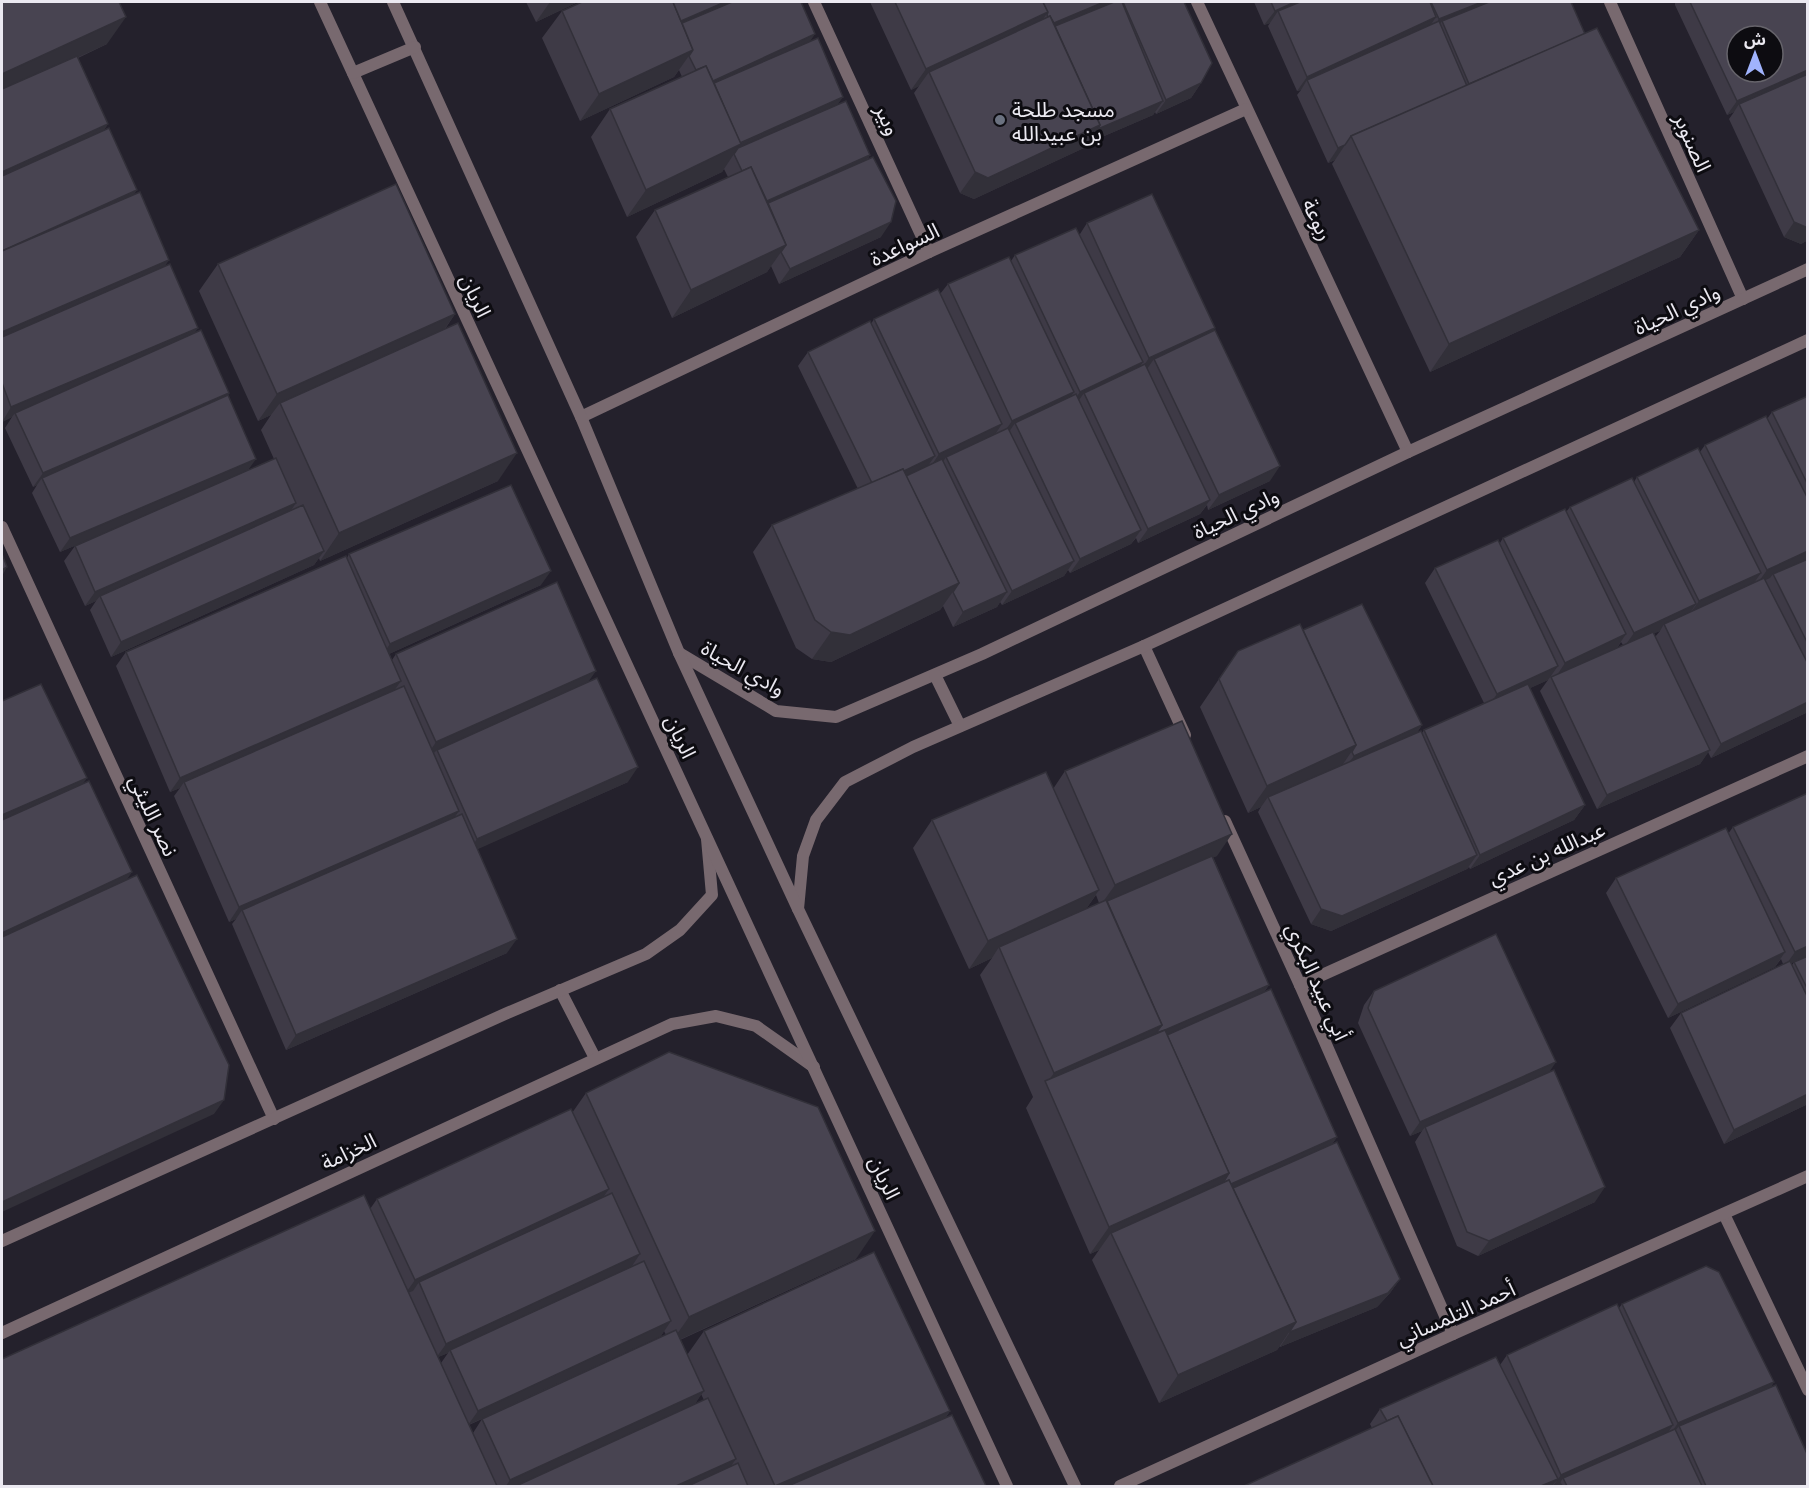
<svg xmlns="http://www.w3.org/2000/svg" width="1809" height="1488" viewBox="0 0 1809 1488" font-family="'Playfair Display','Noto Sans Arabic',serif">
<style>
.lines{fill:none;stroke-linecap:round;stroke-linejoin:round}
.minor{stroke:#78696f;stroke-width:12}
.tertiary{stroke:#78696f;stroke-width:12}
.wall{fill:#3e3a46;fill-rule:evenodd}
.shaded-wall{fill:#323039}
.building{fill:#484451;stroke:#323039;stroke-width:1.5;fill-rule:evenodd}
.worship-dot{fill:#6b7280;stroke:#0d0c11;stroke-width:2}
.labels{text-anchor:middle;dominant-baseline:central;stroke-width:6;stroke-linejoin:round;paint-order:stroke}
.poi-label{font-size:21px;fill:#ebe9f1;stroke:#0d0c11;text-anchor:start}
.street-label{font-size:21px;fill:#ebe9f1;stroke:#0d0c11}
</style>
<rect width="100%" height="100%" fill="#24212c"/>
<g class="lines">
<!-- minor -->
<g class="minor">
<path d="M814,2L929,252"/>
<path d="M1197,2L1408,452"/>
<path d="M1610,2L1743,299"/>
<path d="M581,417L929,252L1246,109"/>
<path d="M2,527L274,1119"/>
<path d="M1144,646L1185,735"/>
<path d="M679,653L776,711L836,717L982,654L1408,452L1808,269"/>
<path d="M935,675L960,726"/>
<path d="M1225,821L1300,985L1453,1334"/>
<path d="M798,909L803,856L816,820L845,782L913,747L1144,646L1808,340"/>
<path d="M1300,985L1808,756"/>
<path d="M560,990L595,1058"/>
<path d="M1724,1214L1808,1390"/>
<path d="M2,1241L505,1014L646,954L680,930L712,895L707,839"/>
<path d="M2,1333L672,1024L716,1016L756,1026L814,1067"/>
<path d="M1120,1486L1453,1334L1808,1176"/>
</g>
<!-- tertiary -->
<g class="tertiary">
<path d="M320,2L1007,1486"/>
<path d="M393,2L581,417L679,653L798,909L1075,1486"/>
<path d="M353,73L415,47"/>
</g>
</g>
<!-- wall -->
<g class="wall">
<path d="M2,2L107,44L78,58L108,124L103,131L137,190L133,195L165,266L198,328L194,333L229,393L228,395L249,470L274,459L261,430L271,415L258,421L199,291L218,264L455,314L445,329L498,481L320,561L319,558L314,565L111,657L90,610L96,601L85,606L64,561L75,546L93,538L60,552L32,493L37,485L33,487L5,428L12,417L2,422Z"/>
<path d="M526,2H578L536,22Z"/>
<path d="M870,2H1184L1201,83L1191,98L1156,114L1155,112L1153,115L1088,143L1086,147L974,199L960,193L914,93L919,86L911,90Z"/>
<path d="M1254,2H1571L1585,34L1699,230L1680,257L1430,372L1332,164L1335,160L1328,163L1297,95L1301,90L1297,91L1268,26L1270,23L1264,25Z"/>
<path d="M1675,2H1808V240L1801,244L1784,237L1729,119L1734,112L1727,115L1675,5Z"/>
<path d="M562,11L811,41L837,104L870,155L867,160L881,237L779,284L771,266L767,272L672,318L636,237L655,210L728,177L724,169L722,172L627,217L591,137L610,109L682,77L679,70L674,77L580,121L542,38Z"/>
<path d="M1087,223L1215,328L1213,331L1270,481L1208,510L1207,505L1200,514L1138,543L1136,538L1131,544L1070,573L1068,570L1064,576L1002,605L1000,602L997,607L953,627L943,606L940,610L831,662L812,659L796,648L753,552L772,525L858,489L798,366L808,352L871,324L874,319L940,294L948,284L1011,261L1015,255L1080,234Z"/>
<path d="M1808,396V712L1711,758L1708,752L1700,764L1597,809L1540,691L1548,680L1530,688L1585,805L1574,820L1470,869L1469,867L1467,869L1331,931L1311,924L1258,812L1261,807L1248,813L1200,707L1238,651L1303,630L1422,725L1416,734L1422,733L1424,730L1484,703L1425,583L1435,568L1500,543L1503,538L1566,512L1570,507L1634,482L1637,477L1700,452L1705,445L1767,419L1772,412ZM1660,631L1655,637L1654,633ZM1621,642L1623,645L1617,648Z"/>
<path d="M349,554L541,585L389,654L392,660L396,654L588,682L628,782L477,849L507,953L286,1050L232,924L236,919L229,922L174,796L180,788L170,792L116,666L126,652L347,558Z"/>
<path d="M1065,771L1217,856L1213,857L1269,985L1264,992L1337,1137L1332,1144L1400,1279L1390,1293L1377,1307L1280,1347V1346L1277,1350L1159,1403L1092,1260L1099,1250L1090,1254L1026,1108L1033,1097L980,975L992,958L969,969L913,848L932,820L1053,789ZM1096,895L1099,903L1086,909Z"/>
<path d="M1733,827L1808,956L1791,963L1792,965L1794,962L1808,956V1104L1724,1144L1670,1028L1681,1013L1783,964L1781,959L1775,967L1668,1018L1606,893L1616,878L1728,834Z"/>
<path d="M1374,991L1549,1073L1595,1202L1478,1256L1457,1246L1415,1142L1422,1131L1410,1136L1358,1023L1364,1005Z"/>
<path d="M586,1093L856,1259L680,1340L687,1355L704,1331L950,1411L946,1417L986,1486H2L370,1209L377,1199L572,1113ZM664,1331L666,1335L482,1419L473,1433L469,1425L661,1336ZM448,1353L441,1363L438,1357ZM701,1394L704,1400L695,1404Z"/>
<path d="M1622,1304L1774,1382L1770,1388L1808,1486H1244L1372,1428L1370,1424L1380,1409L1500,1365L1507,1355L1619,1308Z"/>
</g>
<!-- shaded-wall -->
<g class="shaded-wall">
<path d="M550,2H578L536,22Z"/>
<path d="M725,2H746L678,33L674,24Z"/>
<path d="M1104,2H1119L1054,34L1051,24Z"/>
<path d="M1295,2H1317L1278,11L1270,23L1264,25L1275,11Z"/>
<path d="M1482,2H1507L1442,21L1435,31L1429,34L1439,19Z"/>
<path d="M1048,12L1033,34L929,72L919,86L911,90L926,69Z"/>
<path d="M126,17L107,44L2,92V74Z"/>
<path d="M1436,17L1426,32L1307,80L1301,90L1297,91L1307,77Z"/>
<path d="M815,34L805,49L707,94L703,86Z"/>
<path d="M693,50L674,77L580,121L599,94Z"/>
<path d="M1808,70V80L1739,104L1734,112L1727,115L1737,101Z"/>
<path d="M1201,83L1191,98L1156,114L1166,100Z"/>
<path d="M843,97L833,111L734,154L722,172L627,217L646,190L730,148Z"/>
<path d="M1163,101L1153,115L1088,143L1086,147L974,199L960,193L975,172Z"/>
<path d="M108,124L98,139L2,182V172Z"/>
<path d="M1345,145L1335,160L1328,163L1338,148Z"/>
<path d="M870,155L860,169L762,213L758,205Z"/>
<path d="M137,190L126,205L2,251Z"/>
<path d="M891,222L881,237L779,284L790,269Z"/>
<path d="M1794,222L1808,228V240L1801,244L1784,237Z"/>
<path d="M1699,230L1680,257L1430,372L1449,344Z"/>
<path d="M786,245L767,272L672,318L691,290Z"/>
<path d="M169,260L159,275L2,342V332Z"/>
<path d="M455,314L436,341L280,403L271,415L258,421L277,394Z"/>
<path d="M198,328L188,342L15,413L12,417L2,422L11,407Z"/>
<path d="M1215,328L1205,342L1154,359L1147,369L1139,372L1149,358Z"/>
<path d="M1143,362L1133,377L1084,393L1077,403L1070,406L1080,392Z"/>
<path d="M1074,392L1064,407L1015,423L1009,432L1002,435L1012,421Z"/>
<path d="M229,393L219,408L42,478L37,485L33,487L43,473Z"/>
<path d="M1002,424L992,439L946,457L943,462L929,469L939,454Z"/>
<path d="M517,453L498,481L320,561L339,533Z"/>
<path d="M935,456L925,470L873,485Z"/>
<path d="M256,459L246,473L60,552L70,538Z"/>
<path d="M1280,466L1270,481L1208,510L1219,495Z"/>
<path d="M1210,500L1200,514L1138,543L1148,529Z"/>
<path d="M296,503L286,518L100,596L96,601L85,606L95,592Z"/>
<path d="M1141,530L1131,544L1070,573L1080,559Z"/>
<path d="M324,551L314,565L111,657L121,642Z"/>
<path d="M1808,551V560L1773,574L1770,578L1757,584L1767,570Z"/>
<path d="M1074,561L1064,576L1002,605L1012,591Z"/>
<path d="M7,567L2,576V570Z"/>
<path d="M551,571L541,585L380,658L390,644Z"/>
<path d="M1761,573L1751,587L1689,615L1699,601Z"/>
<path d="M959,583L940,610L831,662L812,659L831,632Z"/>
<path d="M1007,592L997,607L953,627L963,612Z"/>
<path d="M1696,604L1686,619L1664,624L1660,631L1624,647L1634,633Z"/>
<path d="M1626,634L1616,649L1555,678L1565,663Z"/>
<path d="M1558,666L1548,680L1487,708L1497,694Z"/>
<path d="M596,671L586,685L437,750L435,752L426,757L436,742Z"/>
<path d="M401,681L391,695L184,782L180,788L170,792L180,778Z"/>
<path d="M1808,702V712L1711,758L1721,744Z"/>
<path d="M1422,725L1412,740L1343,770L1354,756Z"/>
<path d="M1356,745L1337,773L1268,797L1261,807L1248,813L1267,786Z"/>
<path d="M1710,750L1700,764L1597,809L1607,795Z"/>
<path d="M638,767L628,782L467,854L477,839Z"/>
<path d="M87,778L77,792L2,825V815Z"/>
<path d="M1585,805L1574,820L1470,869L1480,855Z"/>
<path d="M459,811L449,825L242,910L236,919L229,922L239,907Z"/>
<path d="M1232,834L1217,856L1100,906L1115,885Z"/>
<path d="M1477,855L1467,869L1331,931L1311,924L1321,909Z"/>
<path d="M132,872L122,887L2,943V933Z"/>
<path d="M1099,890L1080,918L999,947L992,958L969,969L988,941Z"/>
<path d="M517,939L507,953L286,1050L296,1035Z"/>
<path d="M1808,946V956L1785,966L1795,952Z"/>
<path d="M1785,952L1775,967L1668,1018L1678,1004Z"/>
<path d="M1269,985L1258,1000L1160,1042L1156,1034Z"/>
<path d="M1162,1025L1143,1052L1046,1084L1054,1073Z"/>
<path d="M1556,1062L1546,1077L1425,1127L1422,1131L1410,1136L1420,1122Z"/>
<path d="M1808,1094V1104L1724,1144L1734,1130Z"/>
<path d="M224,1100L214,1114L2,1212V1202Z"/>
<path d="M1337,1137L1327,1151L1229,1195L1223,1188Z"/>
<path d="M1229,1173L1210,1201L1111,1233L1099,1250L1090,1254L1109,1227Z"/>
<path d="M1605,1187L1595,1202L1478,1256L1489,1241Z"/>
<path d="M609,1189L599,1203L419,1282L413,1291L405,1294L415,1280Z"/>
<path d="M875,1231L856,1259L670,1344L689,1317Z"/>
<path d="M640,1254L630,1269L450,1350L448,1353L436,1358L446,1344Z"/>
<path d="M1400,1279L1390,1293L1377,1307L1280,1347L1290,1332Z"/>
<path d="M671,1321L661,1336L468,1425L478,1411Z"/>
<path d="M1296,1322L1277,1350L1159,1403L1178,1375Z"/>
<path d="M1774,1382L1764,1397L1679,1426L1672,1435L1668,1437L1678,1423Z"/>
<path d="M704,1391L694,1405L517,1486H506L510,1480Z"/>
<path d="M950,1411L931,1439L821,1486H776Z"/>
<path d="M1673,1425L1663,1440L1563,1478L1558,1486H1553L1561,1475Z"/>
<path d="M736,1459L726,1473L697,1486H676Z"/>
<path d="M1558,1479L1552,1486H1541Z"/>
</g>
<!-- building -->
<g class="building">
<path d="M2,2H119L126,17L2,74Z"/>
<path d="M582,2H673L693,50L599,94L562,11Z"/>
<path d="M673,2H725L681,21Z"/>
<path d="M732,2H801L815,34L713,81L706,66L696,70L689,56L693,50L682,23Z"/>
<path d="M895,2H1043L1048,12L926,69Z"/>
<path d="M1043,2H1104L1054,23L1050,16L1048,17L1047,15L1048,12Z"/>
<path d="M1114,2H1122L1163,101L1098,129L1100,125L1055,26Z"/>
<path d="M1123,2H1184L1212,63L1201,83L1166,100Z"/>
<path d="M1271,2H1295L1275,11Z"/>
<path d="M1300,2H1430L1436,17L1307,77L1278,11Z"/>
<path d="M1431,2H1482L1439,19Z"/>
<path d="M1489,2H1571L1585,34L1469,84L1442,21Z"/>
<path d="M1690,2H1808V70L1737,101ZM1737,36H1773V72H1737Z"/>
<path d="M1050,16L1100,125L988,178L975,172L929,72Z"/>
<path d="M1439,21L1467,86L1351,136L1345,145L1338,148L1307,80Z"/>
<path d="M1597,28L1699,230L1449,344L1351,136Z"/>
<path d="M818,38L843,97L740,143L714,83Z"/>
<path d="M77,56L108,124L2,172V89Z"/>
<path d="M706,66L741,144L646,190L610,109Z"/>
<path d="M1808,74V228L1794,222L1739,104Z"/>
<path d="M846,101L870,155L767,201L751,167L742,171L734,154L738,148Z"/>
<path d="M109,128L137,190L2,251V176Z"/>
<path d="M873,157L896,201L891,222L790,269L781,252L786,245L768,203Z"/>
<path d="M751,167L786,245L691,290L655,210Z"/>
<path d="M396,184L455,314L277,394L218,264Z"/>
<path d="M140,192L169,260L2,332V251Z"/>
<path d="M1152,194L1215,328L1149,358L1087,223Z"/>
<path d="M1076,228L1143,362L1080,392L1015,255Z"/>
<path d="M1009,257L1074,392L1012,421L948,284Z"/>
<path d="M170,264L198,328L11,407L2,383V337Z"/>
<path d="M938,289L1002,424L939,454L874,319Z"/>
<path d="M870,321L935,456L904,471L903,469L872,483L808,352Z"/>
<path d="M458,323L517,453L339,533L280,403Z"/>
<path d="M201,330L229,393L43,473L15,413Z"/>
<path d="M1215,330L1280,466L1219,495L1154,359Z"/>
<path d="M1145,364L1210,500L1148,529L1084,393Z"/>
<path d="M1076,394L1141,530L1080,559L1015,423Z"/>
<path d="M228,395L256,459L70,538L42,478Z"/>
<path d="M1808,396V485L1772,412Z"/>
<path d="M1766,416L1808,499V551L1767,570L1705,445Z"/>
<path d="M1008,428L1074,561L1012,591L946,457Z"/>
<path d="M1698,448L1761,573L1699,601L1637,477Z"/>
<path d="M276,458L296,503L95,592L75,546Z"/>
<path d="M942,459L1007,592L963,612L953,592L959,583L906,476Z"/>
<path d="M903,469L959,583L850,635L831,632L815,620L772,525Z"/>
<path d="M1632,478L1696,604L1634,633L1570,507Z"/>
<path d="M511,485L551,571L390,644L349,554Z"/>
<path d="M303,505L324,551L121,642L100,596Z"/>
<path d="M1565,509L1626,634L1565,663L1503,538Z"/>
<path d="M1498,540L1558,666L1497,694L1435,568Z"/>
<path d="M2,554L7,567L2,570Z"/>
<path d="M346,556L401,681L180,778L126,652Z"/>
<path d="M1808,559V644L1773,574Z"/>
<path d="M1764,578L1808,664V702L1721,744L1664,624Z"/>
<path d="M557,582L596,671L436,742L396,654Z"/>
<path d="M1362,604L1422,725L1354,756L1352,752L1356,745L1303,630Z"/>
<path d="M1300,624L1356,745L1267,786L1219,679L1238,651Z"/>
<path d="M1653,632L1710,750L1607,795L1551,677Z"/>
<path d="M597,678L638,767L477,839L437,750Z"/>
<path d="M41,684L87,778L2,815V701Z"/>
<path d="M1528,684L1585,805L1480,855L1424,730Z"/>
<path d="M404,686L459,811L239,907L184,782Z"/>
<path d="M1182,721L1232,834L1115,885L1065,771Z"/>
<path d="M1421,731L1477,855L1342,916L1321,909L1268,797Z"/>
<path d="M1046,772L1099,890L988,941L932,820Z"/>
<path d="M89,781L132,872L2,933V820Z"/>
<path d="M1808,793V946L1795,952L1733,827Z"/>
<path d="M462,814L517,939L296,1035L242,910Z"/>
<path d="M1726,828L1785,952L1678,1004L1616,878Z"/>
<path d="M1212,856L1269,985L1165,1030L1156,1033L1162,1025L1107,901Z"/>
<path d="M137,875L229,1065L224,1100L2,1202V937Z"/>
<path d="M1106,900L1162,1025L1054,1073L999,947Z"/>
<path d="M1496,934L1556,1062L1420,1122L1368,1008L1374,991Z"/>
<path d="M1808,956V990L1794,962Z"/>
<path d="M1790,961L1808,998V1094L1734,1130L1681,1013Z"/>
<path d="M1271,989L1337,1137L1231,1184L1229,1180L1223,1183L1229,1173L1167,1035Z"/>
<path d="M1165,1030L1229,1173L1109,1227L1045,1081Z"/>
<path d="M669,1052L818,1107L875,1231L689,1317L586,1093Z"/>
<path d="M1554,1070L1605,1187L1489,1241L1467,1232L1425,1127Z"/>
<path d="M571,1109L609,1189L415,1280L377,1199Z"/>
<path d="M1337,1142L1400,1279L1388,1293L1290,1332V1331L1296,1322L1233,1188Z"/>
<path d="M1229,1180L1296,1322L1178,1375L1111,1233Z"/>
<path d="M612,1193L640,1254L446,1344L419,1282Z"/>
<path d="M364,1195L497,1486H2V1359Z"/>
<path d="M874,1252L950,1411L775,1486L704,1331Z"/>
<path d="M644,1261L671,1321L478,1411L450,1350Z"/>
<path d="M1706,1266L1719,1272L1774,1382L1678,1423L1622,1304Z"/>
<path d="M1617,1304L1673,1425L1561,1475L1507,1355Z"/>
<path d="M676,1330L704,1391L510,1480L482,1419Z"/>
<path d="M1496,1357L1558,1479L1541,1486H1433L1398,1416L1387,1421L1380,1409Z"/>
<path d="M1776,1385L1808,1456V1486H1706L1679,1426Z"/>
<path d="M708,1398L736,1459L676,1486H516Z"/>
<path d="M952,1415L986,1486H788Z"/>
<path d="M1398,1416L1433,1486H1244Z"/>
<path d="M1675,1429L1702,1486H1567L1563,1478Z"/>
<path d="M738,1463L748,1486H688Z"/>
<path d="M1560,1483L1562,1486H1553Z"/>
</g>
<!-- markers -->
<circle class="worship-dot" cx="1000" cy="120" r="6"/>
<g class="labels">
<!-- poi labels -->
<g class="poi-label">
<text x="1012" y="108">مسجد طلحة<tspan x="1012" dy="24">بن عبيدالله</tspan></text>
</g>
<!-- street labels -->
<g class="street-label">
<text transform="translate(889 119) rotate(65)">وبير</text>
<text transform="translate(1694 142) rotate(66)">الصنوبر</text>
<text transform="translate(1319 219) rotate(65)">ربوعة</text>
<text transform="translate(904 243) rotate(-25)">السواعدة</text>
<text transform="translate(477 295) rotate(65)">الريان</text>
<text transform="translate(1676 308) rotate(-25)">وادي الحياة</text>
<text transform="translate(1235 512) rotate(-25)">وادي الحياة</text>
<text transform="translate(744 667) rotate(29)">وادي الحياة</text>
<text transform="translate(682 736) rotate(65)">الريان</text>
<text transform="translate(155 815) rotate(65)">نصر الليثي</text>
<text transform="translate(1546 852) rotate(-24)">عبدالله بن عدي</text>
<text transform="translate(1319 981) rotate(66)">أبي عبيد البكري</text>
<text transform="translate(348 1150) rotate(-25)">الخزامة</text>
<text transform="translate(886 1177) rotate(65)">الريان</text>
<text transform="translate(1455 1312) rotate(-24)">أحمد التلمساني</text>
</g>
</g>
<!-- border -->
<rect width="1809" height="1488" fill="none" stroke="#ebe9f1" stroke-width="6"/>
<!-- north arrow -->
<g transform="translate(1755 54)"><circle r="28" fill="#0d0c11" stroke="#66646b" stroke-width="1.5"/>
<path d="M0-4.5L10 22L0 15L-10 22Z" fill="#a0b3fd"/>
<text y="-9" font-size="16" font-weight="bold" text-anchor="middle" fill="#ebe9f1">ش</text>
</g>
</svg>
